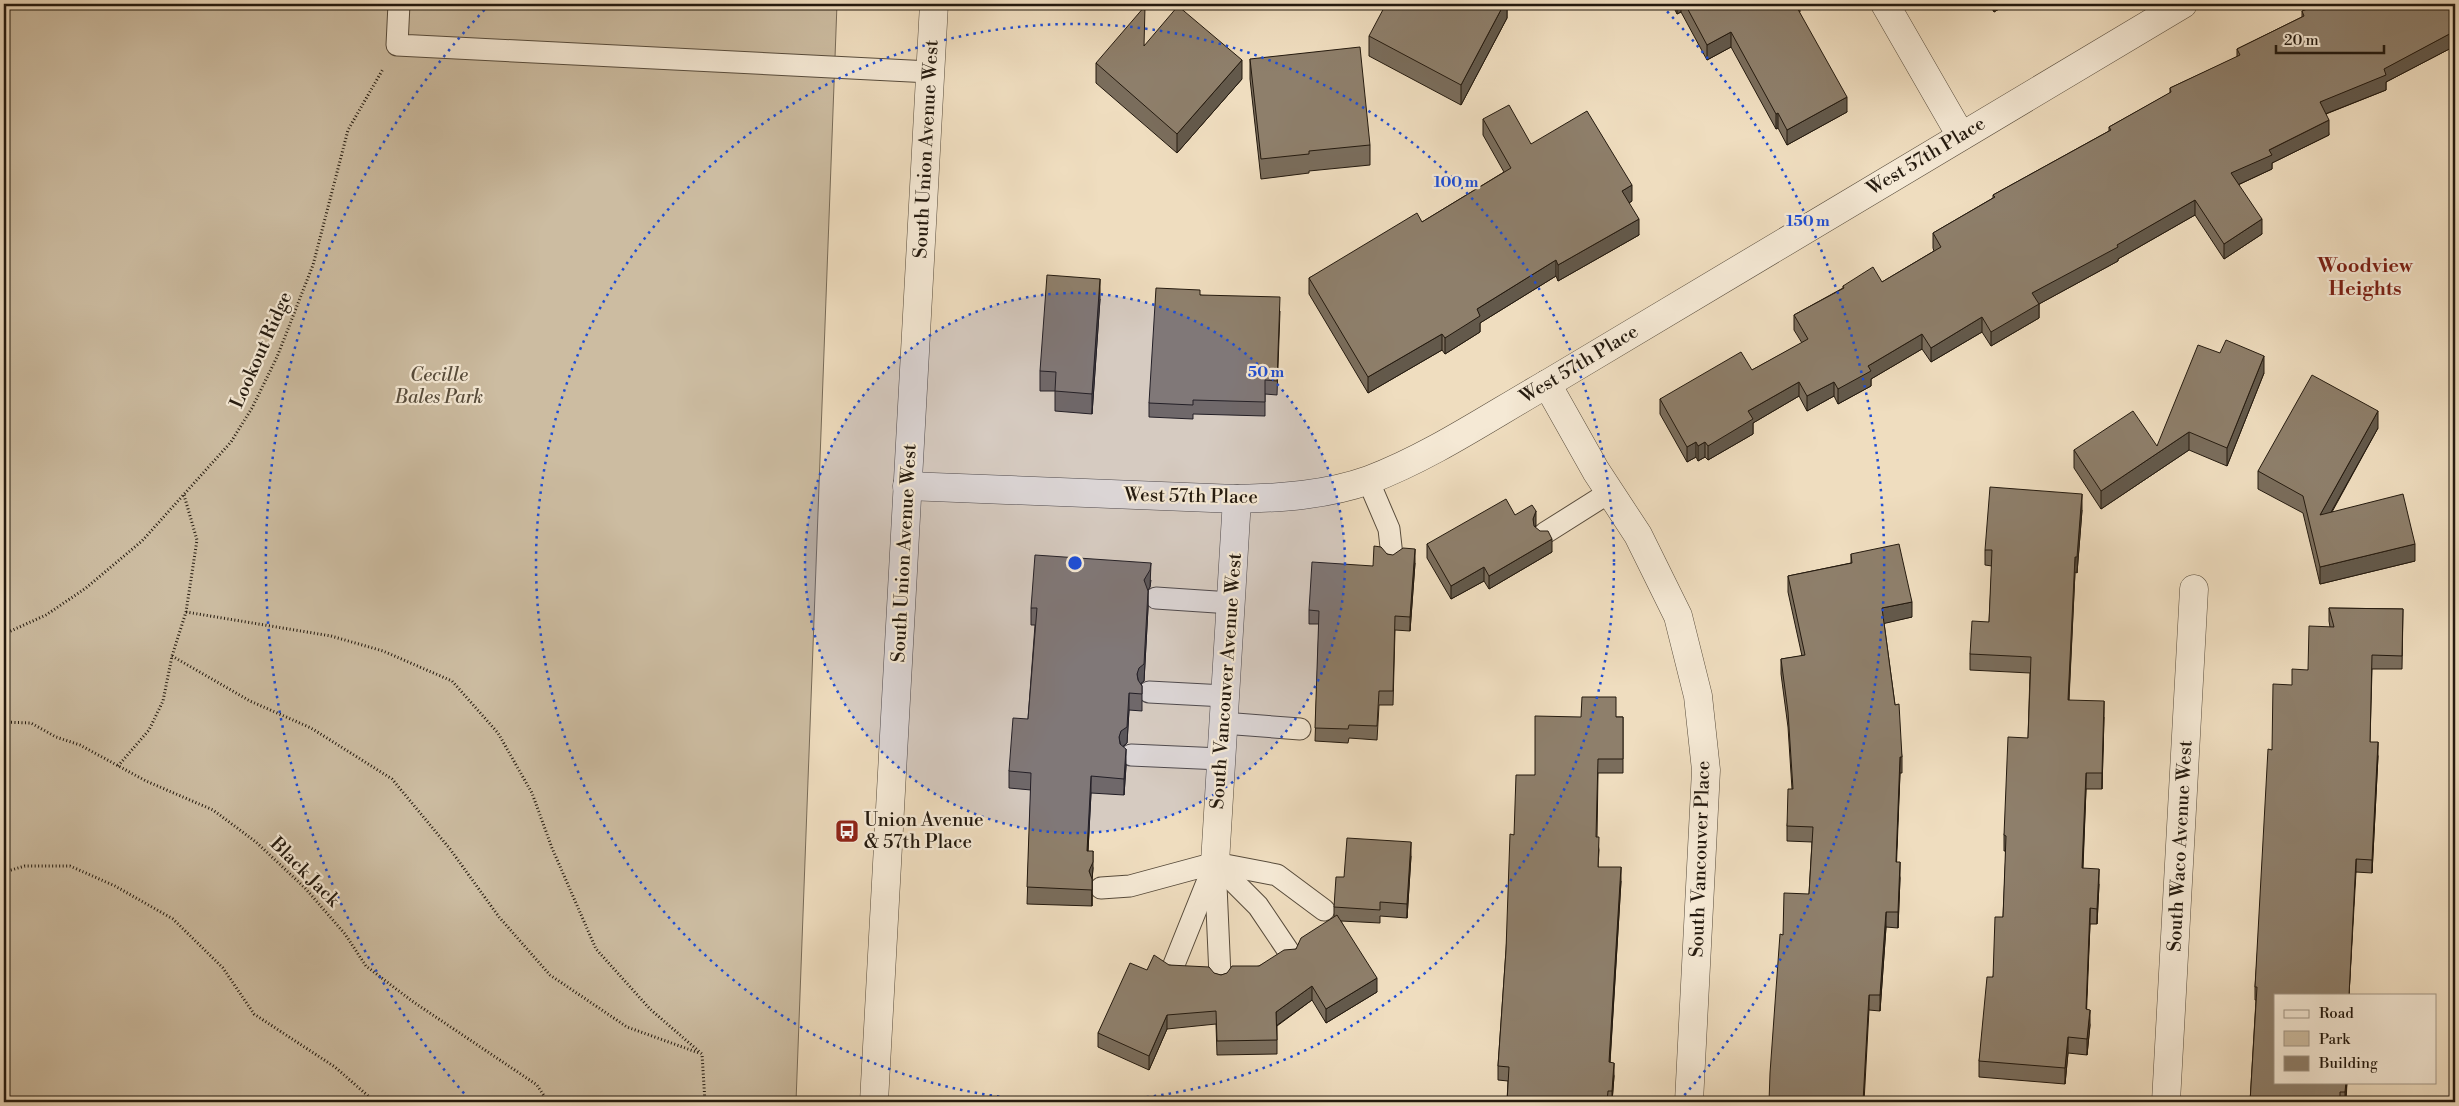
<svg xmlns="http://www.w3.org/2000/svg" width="2459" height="1106" viewBox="0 0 2459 1106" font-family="'Libre Bodoni',serif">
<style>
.green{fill:#ccbca1;stroke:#786b58}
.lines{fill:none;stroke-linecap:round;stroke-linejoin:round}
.service-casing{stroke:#574b3b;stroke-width:23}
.minor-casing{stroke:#574b3b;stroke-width:29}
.tertiary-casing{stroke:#574b3b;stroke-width:29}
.path{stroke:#241a0f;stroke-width:3;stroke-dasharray:1 2.5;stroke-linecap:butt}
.service{stroke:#f5e9d5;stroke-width:21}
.minor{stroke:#f5e9d5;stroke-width:28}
.tertiary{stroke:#f5e9d5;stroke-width:28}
.wall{fill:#7a6d5c;stroke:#241a0f}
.shaded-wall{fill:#63594b;stroke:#241a0f}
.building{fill:#8e7f6b;stroke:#241a0f}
.ring{fill:none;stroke:#1d4ed8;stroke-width:2.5;stroke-dasharray:2.5 5}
.labels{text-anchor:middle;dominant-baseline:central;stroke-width:4.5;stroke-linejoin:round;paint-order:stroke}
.street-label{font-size:19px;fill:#241a0f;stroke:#f5e9d5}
.park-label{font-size:19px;font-style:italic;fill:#564b3b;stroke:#f5e9d5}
.poi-label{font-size:19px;fill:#241a0f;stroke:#f5e9d5;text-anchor:start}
.neighbourhood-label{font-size:20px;font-weight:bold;fill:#7a1f14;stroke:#f5e9d5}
.centre{fill:#1d4ed8;stroke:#f5e9d5;stroke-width:2.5}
.ring-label{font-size:15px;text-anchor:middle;font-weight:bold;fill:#1d4ed8;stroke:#f5e9d5;stroke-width:4.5;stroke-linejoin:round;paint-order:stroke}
</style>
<rect width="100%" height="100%" fill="#efddbf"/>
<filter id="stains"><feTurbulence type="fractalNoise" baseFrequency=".004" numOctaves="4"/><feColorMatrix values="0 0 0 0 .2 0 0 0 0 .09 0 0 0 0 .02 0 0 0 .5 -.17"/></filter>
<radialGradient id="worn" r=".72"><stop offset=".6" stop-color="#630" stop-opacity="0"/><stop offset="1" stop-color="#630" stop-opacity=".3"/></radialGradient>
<!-- green -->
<path class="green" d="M4,4H837L796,1102H4Z"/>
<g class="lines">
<!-- service casing -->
<g class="service-casing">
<g id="service">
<path d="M399,4L397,45L930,72"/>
<path d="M1368,480L1389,529L1392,556"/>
<path d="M1545,533L1610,492"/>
<path d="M1156,598L1231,603"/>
<path d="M1149,692L1225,696"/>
<path d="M1223,723L1300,729"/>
<path d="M1131,755L1221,759"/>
<path d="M1215,863L1258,906L1289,952"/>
<path d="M1215,863L1220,976"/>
<path d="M1101,888L1130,886L1215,863L1277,875L1324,910"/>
<path d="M1173,967L1212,870"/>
</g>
</g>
<!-- minor casing -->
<g class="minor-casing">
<g id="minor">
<path d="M1885,4L1961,136"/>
<path d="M1547,384L1596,471L1638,535L1678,616L1698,696L1706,770L1689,1102"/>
<path d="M907,486L1237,499C1281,498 1327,495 1369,480C1432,456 1489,417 1547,384L2183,4"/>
<path d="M1215,863L1237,499"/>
<path d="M2166,1102L2194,589"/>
</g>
</g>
<!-- tertiary casing -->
<g class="tertiary-casing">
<path id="tertiary" d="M874,1102L934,4"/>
</g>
<!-- path -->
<g class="path">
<path d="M186,612L331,636L383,651L452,681L498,733L532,793L552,848L596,949L650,1009L702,1054L705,1102"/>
<path d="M4,634L46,615L86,588L142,541L231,442L252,408L277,357L313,265L348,130L383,69"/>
<path d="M172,656L250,701L311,728L392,779L450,849L499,917L550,975L627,1027L699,1053"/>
<path d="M4,722L31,723L56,737L80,745L146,781L213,810L256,842L305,888L345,934L366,966L412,1001L537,1085L548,1102"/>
<path d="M118,766L149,730L163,701L172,656L186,612L197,540L184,495"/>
<path d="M4,872L25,866H70L115,886L173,919L223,968L254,1014L335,1067L375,1102"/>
</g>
<!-- service -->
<use href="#service" class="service"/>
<!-- minor -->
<use href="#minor" class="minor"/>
<!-- tertiary -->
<use href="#tertiary" class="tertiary"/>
</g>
<!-- wall -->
<g class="wall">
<path d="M1507,4V18L1461,105L1369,56V36Z"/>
<path d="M1672,4H1800L1799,12L1847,112L1787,145L1778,128L1776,129L1731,47L1707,60L1681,12L1677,14Z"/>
<path d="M1989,4H2007L1994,12Z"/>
<path d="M2455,4V46L2386,82V90L2326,114L2329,135L2272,163V169L2238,185L2262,234L2224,259L2195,215L2118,259V261L2039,304V318L1991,346L1982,332L1931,362L1922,349L1871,379V386L1838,404L1834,396L1807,411L1799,396L1753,423V434L1708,460L1705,457L1698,461L1696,457L1687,462L1660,414V399L1752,370L1802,343L1794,330V315L1843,288V286L1882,282L1934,251L1933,248V233L1993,198V195L2109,131V127L2170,93V88L2237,57V49L2302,17V11Z"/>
<path d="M1144,45L1242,79L1177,153L1096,83V63Z"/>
<path d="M1250,59L1370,145V165L1309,171V173L1261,179L1250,79Z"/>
<path d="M1483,119L1531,144L1632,201L1629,203L1639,235L1558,281L1556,276L1480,323V332L1445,354L1442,350L1368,393L1309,294V278L1422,222L1504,172L1483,135Z"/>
<path d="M1200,295L1280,311L1277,395L1265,394V416L1193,414V419L1149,417V403Z"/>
<path d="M1100,299L1092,414L1055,411V391H1040V371Z"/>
<path d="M2264,373L2227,466L2189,450L2101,509L2074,468V450L2157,446Z"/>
<path d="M2378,428L2332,512L2415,561L2320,584L2303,513L2258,489V471Z"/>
<path d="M2082,510L2077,573L2075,572L2069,700L2104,717L2102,789H2086L2083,868L2099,884L2097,924H2090L2086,1009L2090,1025L2087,1055L2068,1053L2065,1084L1979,1077V1061L2003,917L2006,851H2004V835L2028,738L2030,673L1970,670V654L1989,622L1992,566L1985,565V550Z"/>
<path d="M1515,515L1536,525L1535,527L1552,552L1489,589L1484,581L1451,599L1427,558V544Z"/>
<path d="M1387,554L1415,563L1410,631L1395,630L1393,705H1379L1377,740L1349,738L1348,743L1315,741L1319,624H1309V610L1373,566Z"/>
<path d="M1851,554L1912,617L1884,623L1902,757V773H1900L1896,862L1900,878L1898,928L1886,927L1880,1011L1869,1010L1783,935L1809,894L1812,842L1787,841V826L1792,789L1788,727L1781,674V659L1802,656L1788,592V576L1851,563Z"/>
<path d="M1151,580L1150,587L1148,590V608L1144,681L1141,683L1142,686V711L1129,710L1127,743L1123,747L1126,766L1124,795L1091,793L1088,851L1093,868L1092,880V906L1027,904L1031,790L1009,788V771L1028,719L1035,625H1031V608Z"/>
<path d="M2329,608L2403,609L2402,669H2372L2370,742L2378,756L2372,873L2356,872L2275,1082H2347L2346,1102H2250L2256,1000H2255V987L2272,750L2308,670L2330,627L2329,621Z"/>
<path d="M1581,717H1623V773H1598L1597,837L1599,850L1598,867L1621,881L1610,1063L1614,1076L1612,1102H1507L1508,1081L1498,1080V1066L1514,835L1535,775Z"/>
<path d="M1411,856L1407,918L1380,916V923L1341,921L1377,992L1326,1023L1312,1000L1277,1026V1054L1217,1055L1216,1024L1167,1029L1149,1070L1098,1047V1033L1147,970L1169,965L1221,975L1259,966L1296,949L1334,917V907L1344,877Z"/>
</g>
<!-- shaded-wall -->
<g class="shaded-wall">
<path d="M1504,4H1507V18L1461,105V85Z"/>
<path d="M1677,4H1681V12L1677,14Z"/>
<path d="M1793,4H1800V12L1793,15Z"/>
<path d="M1994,4H2007L1994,12Z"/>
<path d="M2455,31V46L2386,82V90L2320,116V102Z"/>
<path d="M1731,32V47L1707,60V45Z"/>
<path d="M1242,60V79L1177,153V134Z"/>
<path d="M1847,97V112L1787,145V130Z"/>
<path d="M1778,113V128L1776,129V114Z"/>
<path d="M2329,120V135L2272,163V169L2231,188V173L2269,150Z"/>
<path d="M1632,185V201L1622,207V191Z"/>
<path d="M2195,200V215L2118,259V261L2039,304V318L1991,346V332L2032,293Z"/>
<path d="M1639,219V235L1558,281V265Z"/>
<path d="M2262,219V234L2224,259V244Z"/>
<path d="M1556,260V276L1480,323V332L1445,354V338L1477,309Z"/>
<path d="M1100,279V299L1092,414V394Z"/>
<path d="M1982,317V332L1931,362V348Z"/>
<path d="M1442,334V350L1368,393V377Z"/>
<path d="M1922,334V349L1871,379V386L1838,404V389L1868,366Z"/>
<path d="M2264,356V373L2227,466V448Z"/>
<path d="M1799,382V396L1753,423V434L1708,460V446L1748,411Z"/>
<path d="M1834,382V396L1807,411V396Z"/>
<path d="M2378,411V428L2320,532V515Z"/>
<path d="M2189,432V450L2101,509V491Z"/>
<path d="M1696,442V457L1687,462V447Z"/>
<path d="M1705,442V457L1698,461V446Z"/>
<path d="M2082,494V510L2077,573V557Z"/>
<path d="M1536,511V525L1533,533V519Z"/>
<path d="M1552,539V552L1489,589V576Z"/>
<path d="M2415,544V561L2320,584V567Z"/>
<path d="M1415,549V563L1410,631V617Z"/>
<path d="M2075,557V572L2068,715V700Z"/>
<path d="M1151,563L1150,587L1144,597V580Z"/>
<path d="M1484,567V581L1451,599V586Z"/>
<path d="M1148,591V608L1144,681L1139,685L1137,674Z"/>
<path d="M1912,602V617L1882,624V608Z"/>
<path d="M1129,693V710L1127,743L1121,748L1119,737Z"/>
<path d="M2104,701V717L2102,789V773Z"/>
<path d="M2378,742V756L2372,873V860Z"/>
<path d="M1126,749V766L1124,795V779Z"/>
<path d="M1900,757V773L1896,877V862Z"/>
<path d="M2086,773V789L2082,883V868Z"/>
<path d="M1091,776V793L1087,868V851Z"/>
<path d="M1411,842V856L1407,918V904Z"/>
<path d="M1093,851V868L1092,880V906V881L1089,871Z"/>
<path d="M2356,859V872L2349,995Z"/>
<path d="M1900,862V878L1898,928V912Z"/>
<path d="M1621,867V881L1609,1076V1062Z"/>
<path d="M2099,869V884L2097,924V909Z"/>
<path d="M2090,908V924L2086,1025V1009Z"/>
<path d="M1886,912V927L1880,1011V995Z"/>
<path d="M1377,978V992L1326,1023V1009Z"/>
<path d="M1312,986V1000L1276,1026V1012Z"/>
<path d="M1869,995V1010L1864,1102H1863Z"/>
<path d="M2090,1010V1025L2087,1055V1039Z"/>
<path d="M1167,1015V1029L1149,1070V1056Z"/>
<path d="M2068,1037V1053L2065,1084V1068Z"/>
<path d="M1614,1063V1076L1612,1102V1091Z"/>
<path d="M2346,1082H2347L2345,1102V1092Z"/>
</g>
<!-- building -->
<g class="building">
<path d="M1386,4H1504L1461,85L1369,36Z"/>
<path d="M1685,4H1795L1847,97L1787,130L1778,113L1776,114L1731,32L1707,45Z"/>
<path d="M2321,4H2455V31L2384,69L2386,75L2320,102L2329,120L2269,150L2272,155L2231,173L2262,219L2224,244L2195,200L2117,245L2118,247L2032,293L2039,304L1991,332L1982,317L1931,348L1922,334L1868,366L1871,371L1838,389L1834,382L1807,396L1799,382L1748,411L1753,419L1708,446L1705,442L1698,446L1696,442L1687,447L1660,399L1741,352L1752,370L1808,339L1794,315L1844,288L1843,286L1873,267L1882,282L1941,247L1933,233L1995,197L1993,195L2111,130L2109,127L2171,92L2170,88L2240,55L2237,49L2304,16L2302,11Z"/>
<path d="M1145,6L1144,46L1178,6L1242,60L1177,134L1096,63Z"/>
<path d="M1360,47L1370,145L1309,151V154L1261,159L1250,59Z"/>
<path d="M1509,105L1531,144L1587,111L1632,185L1622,191L1639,219L1558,265L1556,260L1477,309L1480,316L1445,338L1442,334L1368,377L1309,278L1417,213L1422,222L1511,168L1483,119Z"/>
<path d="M1047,275L1100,279L1092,394L1055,391L1056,372L1040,371Z"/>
<path d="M1156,288L1200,290V295L1280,297L1277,381L1265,380V402L1193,400V405L1149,403Z"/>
<path d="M2226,340L2264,356L2227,448L2189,432L2101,491L2074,450L2133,411L2157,446L2198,345L2220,353Z"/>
<path d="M2312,375L2378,411L2320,515L2403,494L2415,544L2320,567L2303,496L2258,471Z"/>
<path d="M1990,487L2082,494L2077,557H2075L2068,700L2104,701L2102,773H2086L2082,868L2099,869L2097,909L2090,908L2086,1009L2090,1010L2087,1039L2068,1037L2065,1068L1979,1061L1987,977H1993L1995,917H2003L2006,836L2004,835L2008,737L2028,738L2031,657L1970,654L1972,621L1989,622L1992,550H1985Z"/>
<path d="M1506,499L1515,515L1532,505L1536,511L1533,519L1534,526L1540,531H1548L1552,539L1489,576L1484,567L1451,586L1427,544Z"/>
<path d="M1899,544L1912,602L1882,608L1895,705L1899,704L1902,757H1900L1896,862H1900L1898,912H1886L1880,995H1869L1863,1102H1769L1770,1073L1780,934L1783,935L1784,893L1809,894L1813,827L1787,826L1788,789H1793L1788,712L1781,659L1805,655L1788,576L1852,563L1851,554Z"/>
<path d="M1374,546L1381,547L1387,554L1393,555L1403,548L1415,549L1410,617L1395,616L1393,691H1379L1377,726L1349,725L1348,729L1315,728L1319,611L1309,610L1312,562L1373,566Z"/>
<path d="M1035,555L1151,563L1150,570L1144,580L1148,591L1144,664L1139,668L1137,674L1138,680L1142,686V694L1129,693L1127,727L1121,731L1119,737L1120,744L1126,749L1124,779L1091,776L1087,851H1093V862L1089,871L1092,879V890L1027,887L1031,773L1009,771L1013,718L1028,719L1037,608H1031Z"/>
<path d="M2329,608L2403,609L2402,656L2372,655L2370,742H2378L2372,860L2356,859L2349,995H2275V1082H2346L2345,1092H2340V1102H2250L2257,987H2255L2266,786L2268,749L2272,750L2273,684L2292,685V669L2308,670L2309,626L2334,627Z"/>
<path d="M1582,697H1616V717H1623V759H1598L1596,837H1599L1598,867H1621L1609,1062L1614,1063L1612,1091H1608L1607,1102H1507L1509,1067L1498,1066L1506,950L1510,834L1514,835L1516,775H1535V716L1581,717Z"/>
<path d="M1347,838L1411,842L1407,904L1380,902V910L1334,907L1336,877H1344Z"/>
<path d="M1337,915L1377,978L1326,1009L1312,986L1276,1012L1277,1040L1217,1041L1216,1011L1167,1015L1149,1056L1098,1033L1130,963L1147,970L1154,955L1169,965L1209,967L1214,973L1221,975L1227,973L1232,966H1259L1284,950L1296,949L1301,938Z"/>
</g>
<!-- distance rings -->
<circle cx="1075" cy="563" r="270" fill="#1d4ed8" fill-opacity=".12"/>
<g class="ring">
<circle cx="1075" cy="563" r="270"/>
<circle cx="1075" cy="563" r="539"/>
<path d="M469 1099A809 809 0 0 1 488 6M1662 6A809 809 0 0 1 1681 1099"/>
</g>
<!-- icons -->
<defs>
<g id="bus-square" transform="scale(1.25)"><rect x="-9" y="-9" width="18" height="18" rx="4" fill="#8f2418" stroke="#f5e9d5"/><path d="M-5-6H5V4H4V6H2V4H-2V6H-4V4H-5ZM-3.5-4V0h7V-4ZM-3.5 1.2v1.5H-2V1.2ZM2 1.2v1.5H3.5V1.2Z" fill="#fff"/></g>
</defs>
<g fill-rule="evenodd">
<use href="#bus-square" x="847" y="831"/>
</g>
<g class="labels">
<!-- street labels -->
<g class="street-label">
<text transform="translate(926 149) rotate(-87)">South Union Avenue West</text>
<text transform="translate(1926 156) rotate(-31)">West 57th Place</text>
<text transform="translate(261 350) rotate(-66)">Lookout Ridge</text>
<text transform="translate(1579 364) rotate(-31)">West 57th Place</text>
<text transform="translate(1191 496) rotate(1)">West 57th Place</text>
<text transform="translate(904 553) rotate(-87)">South Union Avenue West</text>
<text transform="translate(1226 681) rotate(-86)">South Vancouver Avenue West</text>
<text transform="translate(2180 846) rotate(-87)">South Waco Avenue West</text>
<text transform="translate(1700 859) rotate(-88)">South Vancouver Place</text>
<text transform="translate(305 872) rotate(45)">Black Jack</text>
</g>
<!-- park labels -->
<g class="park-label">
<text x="439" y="375">Cecille<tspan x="439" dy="22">Bales Park</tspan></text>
</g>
<!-- poi labels -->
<g class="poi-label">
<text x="864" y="820">Union Avenue<tspan x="864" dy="22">&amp; 57th Place</tspan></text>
</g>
<!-- neighbourhood labels -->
<g class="neighbourhood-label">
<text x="2365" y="266">Woodview<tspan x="2365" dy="23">Heights</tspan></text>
</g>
</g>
<circle cx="1075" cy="563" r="8" class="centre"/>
<g class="ring-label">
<text x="1456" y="187">100 m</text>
<text x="1808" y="226">150 m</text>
<text x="1266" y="377">50 m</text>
</g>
<!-- margin -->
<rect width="2459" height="1106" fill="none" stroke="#efddbf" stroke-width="20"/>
<rect x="5" y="5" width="2449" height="1096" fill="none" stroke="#241a0f" stroke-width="2.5"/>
<rect x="10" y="10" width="2439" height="1086" fill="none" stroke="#241a0f"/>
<!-- legend -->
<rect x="2274" y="994" width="162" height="90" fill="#f5e9d5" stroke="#a19686"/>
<rect x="2284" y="1010" width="25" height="8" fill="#f5e9d5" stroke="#a19686"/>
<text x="2319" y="1018" font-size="15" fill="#241a0f">Road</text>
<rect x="2284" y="1031" width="25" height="15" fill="#ccbca1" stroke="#a19686"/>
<text x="2319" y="1044" font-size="15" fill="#241a0f">Park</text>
<rect x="2284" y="1056" width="25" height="15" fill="#8e7f6b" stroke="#a19686"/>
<text x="2319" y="1068" font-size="15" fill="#241a0f">Building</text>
<!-- scale -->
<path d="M2276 45v8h108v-8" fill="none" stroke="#241a0f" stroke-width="2.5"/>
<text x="2284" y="45" font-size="15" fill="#241a0f" stroke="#f5e9d5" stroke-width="4" paint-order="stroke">20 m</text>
<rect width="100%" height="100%" filter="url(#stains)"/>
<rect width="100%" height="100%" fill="url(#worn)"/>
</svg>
